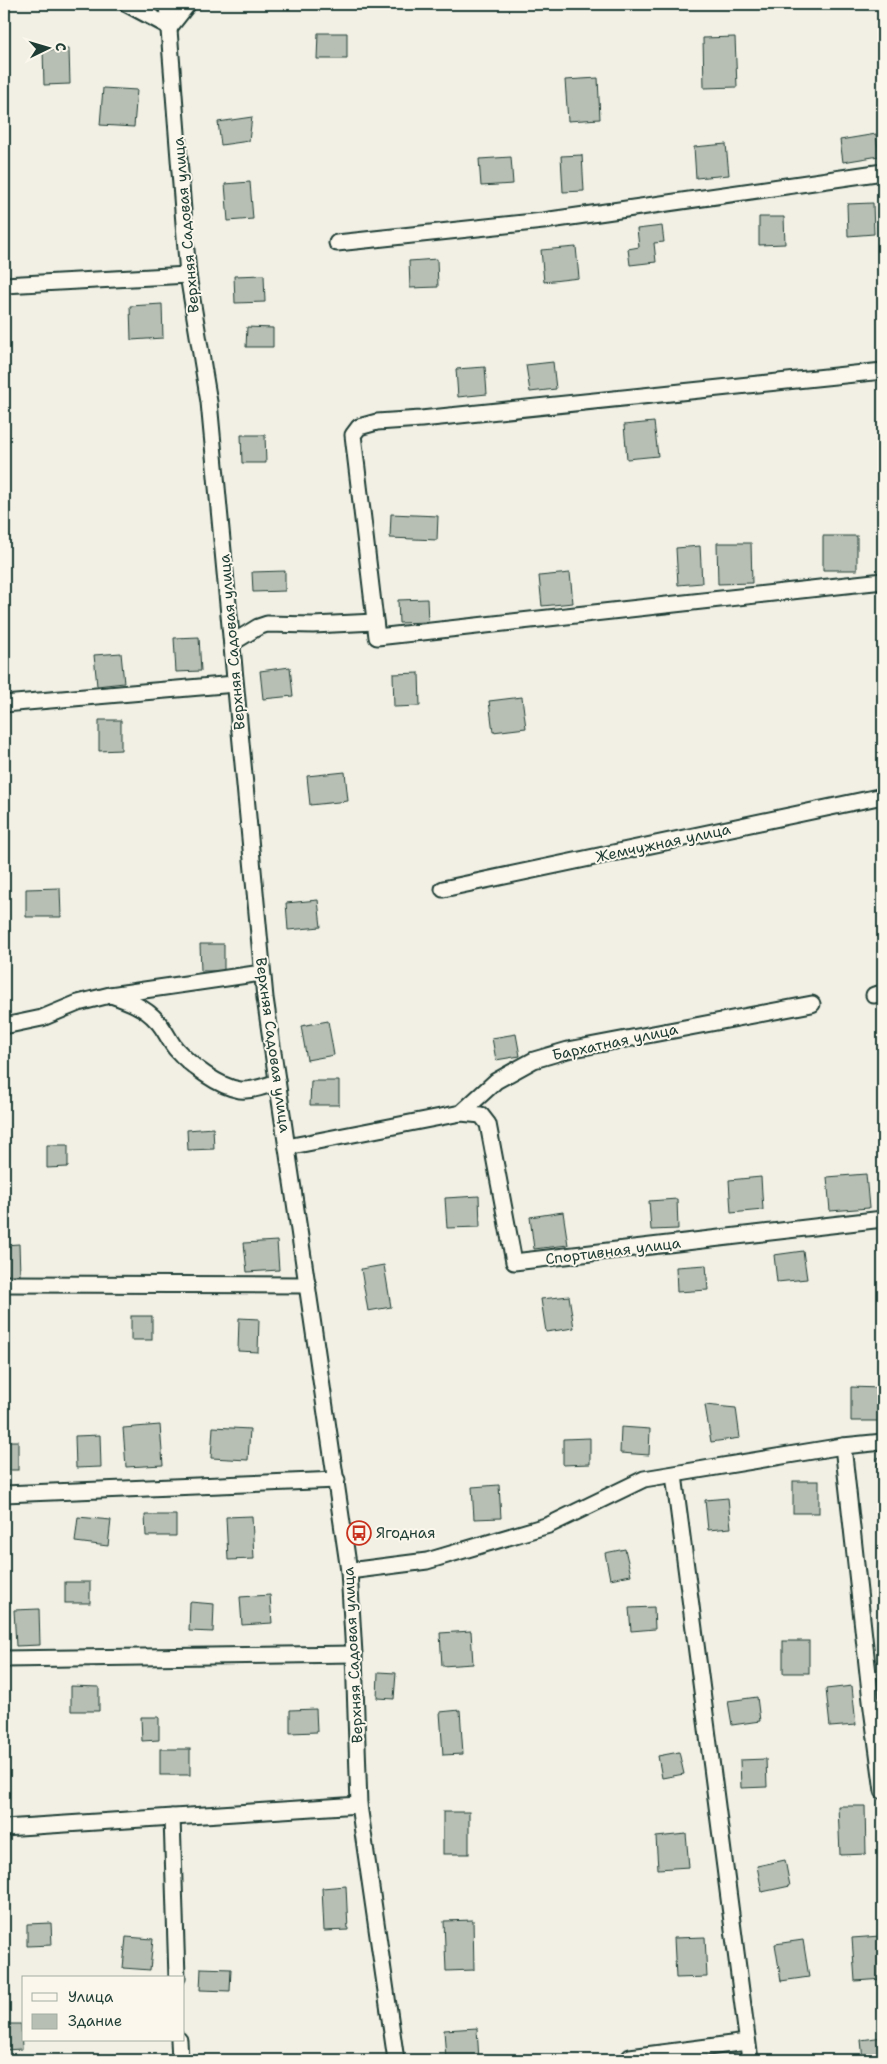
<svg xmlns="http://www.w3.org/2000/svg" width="887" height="2064" viewBox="0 0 887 2064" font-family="'Shantell Sans',sans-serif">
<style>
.building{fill:#b7beb3;stroke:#1f3d34}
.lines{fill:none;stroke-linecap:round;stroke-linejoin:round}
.minor-casing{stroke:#1f3d34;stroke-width:19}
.minor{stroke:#fbf7ec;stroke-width:15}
.labels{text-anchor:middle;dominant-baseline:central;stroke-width:4;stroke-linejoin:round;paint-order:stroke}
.street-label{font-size:15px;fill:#1f3d34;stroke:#fbf7ec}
.poi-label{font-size:15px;fill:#1f3d34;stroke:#fbf7ec;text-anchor:start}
</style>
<rect width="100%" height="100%" fill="#f2f0e5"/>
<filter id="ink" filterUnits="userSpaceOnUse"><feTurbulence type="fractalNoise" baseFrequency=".02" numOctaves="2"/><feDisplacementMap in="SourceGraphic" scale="10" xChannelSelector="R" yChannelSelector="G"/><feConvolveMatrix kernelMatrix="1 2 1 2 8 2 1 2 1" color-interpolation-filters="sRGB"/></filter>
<g filter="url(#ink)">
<!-- building -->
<g class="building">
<path d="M318,33H347V59H317Z"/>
<path d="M735,37L737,87L704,88L703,38Z"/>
<path d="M69,49L70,84L44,85L43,50Z"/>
<path d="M598,78L600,119L568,121L565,80Z"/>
<path d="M103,88L137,90L134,127L100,125Z"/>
<path d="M252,117L249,141L221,145L218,122Z"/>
<path d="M876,134L879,156L843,162L840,140Z"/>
<path d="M726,144L729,175L696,178L694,147Z"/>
<path d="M582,155L584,191L563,192L561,156Z"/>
<path d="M511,157L513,184L481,186L479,159Z"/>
<path d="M250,182L253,219L228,221L225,184Z"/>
<path d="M873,203L874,234L848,236L847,204Z"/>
<path d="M759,217H784L785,244L759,245Z"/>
<path d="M662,226L664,242L654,243L656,262L630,265L628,249L639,247L637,229Z"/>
<path d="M576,247L579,278L544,282L541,250Z"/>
<path d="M437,259L438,287L410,288L409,261Z"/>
<path d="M264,275L265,302L235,303L234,276Z"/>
<path d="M162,304L163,338L131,340L130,306Z"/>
<path d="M247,327L273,328V347H246Z"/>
<path d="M553,362L556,389L530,392L526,365Z"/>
<path d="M485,367L487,394L458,397L456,369Z"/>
<path d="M654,422L658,456L627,459L624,425Z"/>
<path d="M241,435H265L266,463H242Z"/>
<path d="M391,514L438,516L437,540L390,538Z"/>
<rect x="823" y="536" width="34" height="34"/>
<path d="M717,543H751L752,583L718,584Z"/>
<path d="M700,546L702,583L678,585L676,548Z"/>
<path d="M285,571V591L253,592L252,572Z"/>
<path d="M570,573L573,603L542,606L539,576Z"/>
<path d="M427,599L428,622L399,623L398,600Z"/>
<path d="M199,637L201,671L176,672L174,638Z"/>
<path d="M121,653L124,683L97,686L94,655Z"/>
<path d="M290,667L293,696L263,699L260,671Z"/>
<path d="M419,673L420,706L394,707L393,674Z"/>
<path d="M522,697L526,728L493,732L489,701Z"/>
<path d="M99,720H121V750L99,751Z"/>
<path d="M345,772L348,801L310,805L307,776Z"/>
<path d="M60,888L61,917H26V889Z"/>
<path d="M318,900L321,927L288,930L286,903Z"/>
<path d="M200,944H224V971H201Z"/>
<path d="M328,1021L334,1055L307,1060L301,1026Z"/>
<path d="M516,1034L520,1056L496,1060L492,1038Z"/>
<path d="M311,1081H339V1105H310Z"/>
<path d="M213,1128L214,1149L188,1150L187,1130Z"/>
<path d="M47,1145H68V1167L47,1168Z"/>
<path d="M866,1174L869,1208L830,1211L827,1177Z"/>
<path d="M761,1177L763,1210L731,1213L729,1180Z"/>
<path d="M479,1196L480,1227L447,1228L445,1198Z"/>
<path d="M677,1199L678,1229L651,1230L649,1201Z"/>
<path d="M563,1212L568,1245L534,1249L530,1217Z"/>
<path d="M277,1241L279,1270L247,1272L244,1243Z"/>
<path d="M19,1244L20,1275L4,1276V1245Z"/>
<path d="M803,1251L807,1279L777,1282L774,1255Z"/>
<path d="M384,1265L391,1307L368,1311L361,1269Z"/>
<path d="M706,1265L708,1290L677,1292L676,1267Z"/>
<path d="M569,1296L574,1328L546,1332L541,1299Z"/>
<rect x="131" y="1316" width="21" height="24"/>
<path d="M239,1318L259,1319L258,1352L238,1351Z"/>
<path d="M851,1387L880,1388V1421H851Z"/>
<path d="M705,1405L736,1408L740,1438L711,1442Z"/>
<path d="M160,1425L163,1465L126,1467L123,1428Z"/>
<path d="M213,1427L250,1429L248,1460L211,1458Z"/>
<path d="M621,1427L650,1429L649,1455L620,1453Z"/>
<path d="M100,1435L101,1467L76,1468L75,1436Z"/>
<path d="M590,1438V1464L563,1465V1439Z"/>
<rect x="4" y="1441" width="14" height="29"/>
<path d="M883,1457V1489H881L877,1458Z"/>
<rect x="793" y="1481" width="26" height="32"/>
<path d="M499,1485L501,1518L474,1519L472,1487Z"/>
<path d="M728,1498L731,1528L708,1530L705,1500Z"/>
<path d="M145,1515H176V1536H146Z"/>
<path d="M252,1516L254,1559L228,1560L226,1517Z"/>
<path d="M78,1517L111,1520L108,1546L75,1542Z"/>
<path d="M625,1549L631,1575L610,1579L605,1553Z"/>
<rect x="65" y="1582" width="25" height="21"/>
<path d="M270,1595L272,1623L242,1625L240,1597Z"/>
<path d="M190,1602L214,1604L213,1632L189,1631Z"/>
<path d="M654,1607L655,1629L631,1631L629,1608Z"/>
<path d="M39,1609L40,1645L16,1646L14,1610Z"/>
<path d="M471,1631L473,1664L442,1666L440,1633Z"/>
<rect x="783" y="1641" width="26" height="32"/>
<path d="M378,1672L396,1673L394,1699L377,1698Z"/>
<path d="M71,1686L99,1687V1711H71Z"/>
<path d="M852,1686L856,1725L830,1727L826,1689Z"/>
<path d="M757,1697L760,1721L732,1725L728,1701Z"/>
<path d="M316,1709L317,1732L290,1733V1710Z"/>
<path d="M460,1710L463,1754L443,1755L440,1712Z"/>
<path d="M141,1717H159V1740L142,1741Z"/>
<rect x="160" y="1749" width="30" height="26"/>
<path d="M679,1752L684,1774L662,1778L658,1756Z"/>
<path d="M766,1759L767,1787L741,1788L740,1760Z"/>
<path d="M838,1806H865L866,1854L840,1855Z"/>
<rect x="443" y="1812" width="26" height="42"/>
<path d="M686,1834L689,1867L658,1869L656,1837Z"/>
<path d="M785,1860L790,1886L762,1892L757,1866Z"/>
<path d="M346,1886L348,1930L324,1931L322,1888Z"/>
<path d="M473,1920L474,1970L446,1971L444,1921Z"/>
<path d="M51,1923L52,1945L27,1946V1924Z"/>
<path d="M880,1936L883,1979L855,1981L852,1938Z"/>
<path d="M126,1937L153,1939L150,1970L123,1968Z"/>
<path d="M705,1937L707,1977L676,1978L674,1938Z"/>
<path d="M803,1940L809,1977L781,1981L775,1944Z"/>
<path d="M201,1968L231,1969L230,1991L200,1990Z"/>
<path d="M4,2024H21L22,2049L4,2050Z"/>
<path d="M477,2028L479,2060H446L444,2030Z"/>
<path d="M883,2037V2060H863L861,2040Z"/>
</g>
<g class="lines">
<!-- minor casing -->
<g class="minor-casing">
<g id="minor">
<path d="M127,4L170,27"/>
<path d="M167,4L188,275L209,402L265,998L349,1571L354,1654L359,1805L396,2060"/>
<path d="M170,27L188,4"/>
<path d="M337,243L543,221L883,172"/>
<path d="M4,285L188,275"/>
<path d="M883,371L421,419L377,422L359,427L353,435L377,637L883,581"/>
<path d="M232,643L258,627L267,624L313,625L375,622"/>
<path d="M4,704L235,684"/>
<path d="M443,889L883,796"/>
<path d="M111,995C128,1001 145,1007 157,1021C165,1029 169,1041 176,1049C190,1065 219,1087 240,1090C252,1091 266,1086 277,1082"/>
<path d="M874,995L883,993"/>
<path d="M4,1026L42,1018L78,1003L110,995L262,973"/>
<path d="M461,1113L481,1115L488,1124L514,1262L883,1219"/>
<path d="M287,1147L461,1113L496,1081L534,1060L568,1050L812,1004"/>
<path d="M4,1284L308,1285"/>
<path d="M843,1446L871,1701L883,1791"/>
<path d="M674,1475L750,2060"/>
<path d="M4,1494L337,1480"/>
<path d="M349,1571L427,1561L549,1525L644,1479L843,1446L883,1442"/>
<path d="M4,1659L354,1654"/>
<path d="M172,1817L177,1978"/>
<path d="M4,1828L359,1805"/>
<path d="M179,2040L180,2060"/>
<path d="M630,2057L747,2042"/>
</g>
</g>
<!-- minor -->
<use href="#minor" class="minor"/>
</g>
</g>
<!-- icons -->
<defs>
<g id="bus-ring" transform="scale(1.25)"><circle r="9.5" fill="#fbf7ec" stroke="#c8321e" stroke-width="1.5"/><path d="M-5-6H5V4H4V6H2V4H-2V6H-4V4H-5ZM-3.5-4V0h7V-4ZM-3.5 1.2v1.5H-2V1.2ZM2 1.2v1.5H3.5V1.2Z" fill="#c8321e"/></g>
</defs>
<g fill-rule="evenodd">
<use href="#bus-ring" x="359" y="1533"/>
</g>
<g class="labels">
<!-- street labels -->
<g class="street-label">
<text transform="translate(186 225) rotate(-95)">Верхняя Садовая улица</text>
<text transform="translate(232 642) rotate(-95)">Верхняя Садовая улица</text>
<text transform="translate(663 843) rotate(-12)">Жемчужная улица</text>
<text transform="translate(615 1042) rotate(-12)">Бархатная улица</text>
<text transform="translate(273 1045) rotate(82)">Верхняя Садовая улица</text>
<text transform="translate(613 1251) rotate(-7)">Спортивная улица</text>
<text transform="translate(353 1655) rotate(-93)">Верхняя Садовая улица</text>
</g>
<!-- poi labels -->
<g class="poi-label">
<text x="376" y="1533">Ягодная</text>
</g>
</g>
<!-- margin -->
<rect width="887" height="2064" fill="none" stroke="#fbf7ec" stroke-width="20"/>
<rect x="10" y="10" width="867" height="2044" fill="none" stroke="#1f3d34" stroke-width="2" filter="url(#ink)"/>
<!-- legend -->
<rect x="22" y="1976" width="162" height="65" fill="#fbf7ec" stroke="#a3ada2"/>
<rect x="32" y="1993" width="25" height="8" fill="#fbf7ec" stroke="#a3ada2"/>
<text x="68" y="2002" font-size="15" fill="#1f3d34">Улица</text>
<rect x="32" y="2014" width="25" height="15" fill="#b7beb3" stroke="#a3ada2"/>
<text x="68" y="2026" font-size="15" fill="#1f3d34">Здание</text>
<!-- north arrow -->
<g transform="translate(48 48) rotate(85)" stroke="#fbf7ec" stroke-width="4" paint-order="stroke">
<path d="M0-4L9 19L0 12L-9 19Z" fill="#1f3d34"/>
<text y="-8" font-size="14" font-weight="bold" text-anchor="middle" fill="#1f3d34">С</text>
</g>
</svg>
